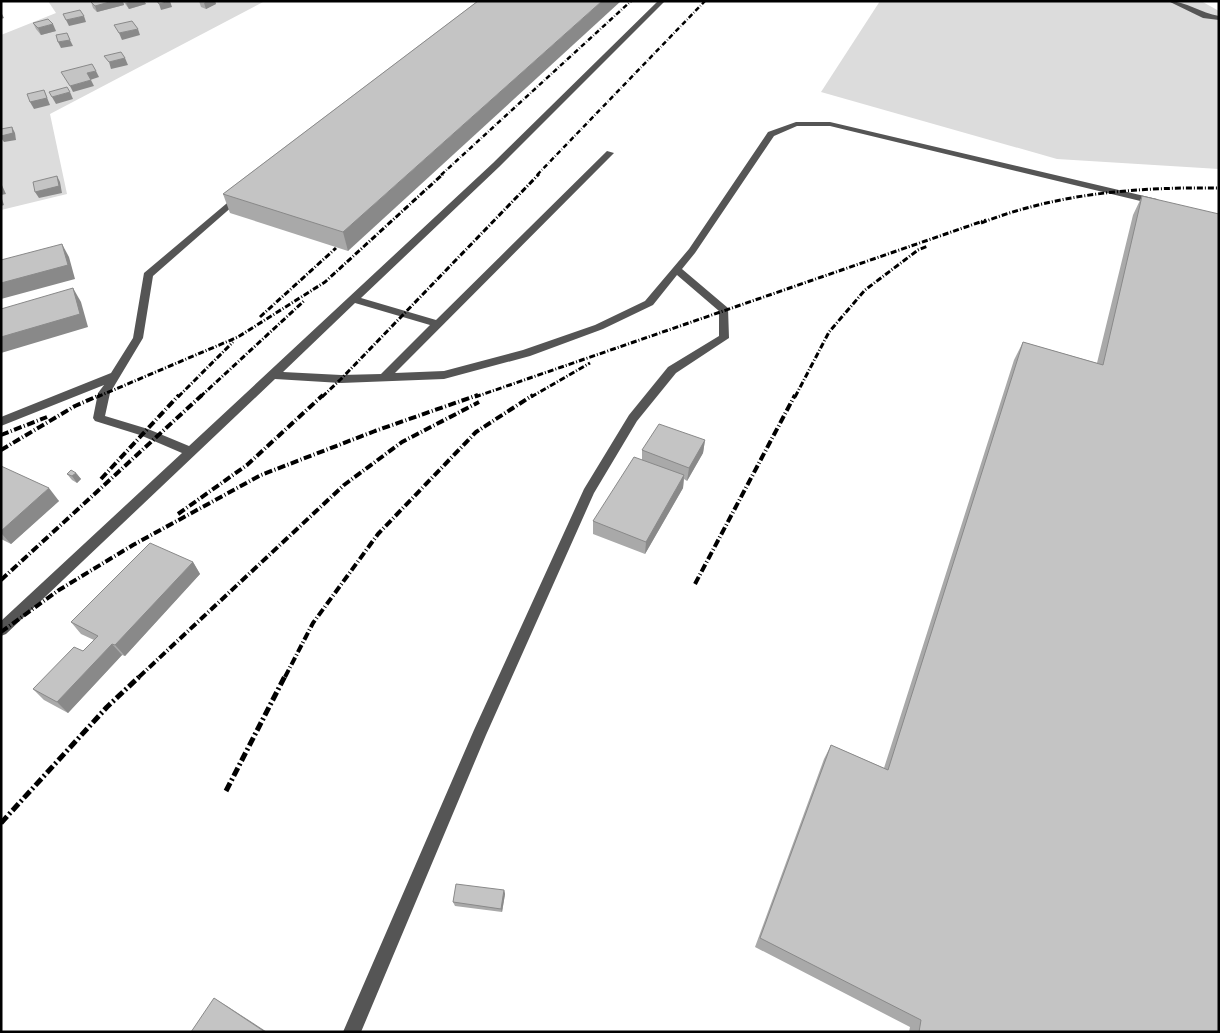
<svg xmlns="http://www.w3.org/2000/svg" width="1220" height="1033" viewBox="0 0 1220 1033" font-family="Arial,sans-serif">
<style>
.green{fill:#dcdcdc}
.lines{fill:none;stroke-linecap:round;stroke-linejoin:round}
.minor{fill:#555;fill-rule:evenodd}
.rail-far3{stroke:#000;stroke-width:2.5;stroke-dasharray:5 2 0.5 2;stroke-linecap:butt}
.rail-far2{stroke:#000;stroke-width:3;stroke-dasharray:6 2 1 2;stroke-linecap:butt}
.rail-far1{stroke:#000;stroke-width:4;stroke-dasharray:8 2.5 1 2.5;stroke-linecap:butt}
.rail{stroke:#000;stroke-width:5;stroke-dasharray:9 3 2 3;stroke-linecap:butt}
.wall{fill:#a9a9a9}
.shaded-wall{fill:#898989}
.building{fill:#c4c4c4;stroke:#898989}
</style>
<rect width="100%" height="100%" fill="#fff"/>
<!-- green -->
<g class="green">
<path d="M48,1H265L50,114L67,194L1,210V35L56,13Z"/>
<path d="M880,1H1201L1219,11V169L1057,159L821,92Z"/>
</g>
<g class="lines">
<!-- minor -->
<g class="minor">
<path d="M658,1H665L499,167L361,298L436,320L607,151L614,153L395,373L444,371L523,350L595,325L645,301L689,249L768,132L796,122H830L1157,199L1162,202L1157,205L830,126H797L774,136L695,253L682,269L728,308L729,338L676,373L637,421L594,493L486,735L361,1032H343L474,730L584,489L629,415L668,367L719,336V311L677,275L653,305L603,329L530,356L444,379L341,383L275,379L6,634L1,636V621L182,453L140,435L95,421L93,418L98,393L104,385L1,426V417L111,373L133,338L144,273L239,193L244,196L242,198L153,276L143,338L110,393L105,416L148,429L189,446L493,163ZM355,303L430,325L381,374L341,375L283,372Z"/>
<path d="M1168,1C1186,1 1201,13 1219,16V20L1203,18Z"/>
</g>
<!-- rail-far3 -->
<g class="rail-far3">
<path d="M441,175L631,1"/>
<path d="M537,175L705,1"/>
</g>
<!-- rail-far2 -->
<g class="rail-far2">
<path d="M981,223C1058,193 1137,187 1219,188"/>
<path d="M260,317L336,248"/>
<path d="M97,397L238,337L325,282L443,174"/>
<path d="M178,397L233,342"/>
<path d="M200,397L305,300"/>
<path d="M322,397L341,379L539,174"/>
<path d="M475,397L986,220"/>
<path d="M531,397L590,363"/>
<path d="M795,397L829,332L865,290L918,250L928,246"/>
</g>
<!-- rail-far1 -->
<g class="rail-far1">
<path d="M1,435L47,417"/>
<path d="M1,450L75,406L100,395"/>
<path d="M101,479L179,395"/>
<path d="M178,514L247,465L323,395"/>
<path d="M1,580L202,395"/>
<path d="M695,584L795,395"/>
<path d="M1,632L59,590L133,545L261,475L375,431L478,395"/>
<path d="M139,677L344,485L402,442L479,402"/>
<path d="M285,677L313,623L378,534L476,432L533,395"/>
</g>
<!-- rail -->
<g class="rail">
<path d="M226,791L285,676"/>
<path d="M1,823L107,707L140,676"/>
</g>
</g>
<!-- wall -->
<g class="wall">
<path d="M93,1H123L124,5L97,12L93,8L91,2Z"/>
<path d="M123,1H144L146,4L129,9Z"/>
<path d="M199,1H215L216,4L206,9L201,7Z"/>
<path d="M478,1L348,251L230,213L223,194Z"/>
<path d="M33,23L56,31L41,35L36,29Z"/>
<path d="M1142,196L1219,1032H909L910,1027L755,947L824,759L831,745L884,768L1014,360L1023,342L1097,363L1133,215Z"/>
<path d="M705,440L703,453L687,481L684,479L683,488L645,554L593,534V521L642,460V450Z"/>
<path d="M1,466L59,501L11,544L1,539Z"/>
<path d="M76,473L81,479L77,483L72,480L67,474Z"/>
<path d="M193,562L200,574L125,656L122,655L68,713L44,700L33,689L83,651L94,640L81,634L71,622Z"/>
<path d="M504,890L505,894L502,912L455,906L453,902Z"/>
</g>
<!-- shaded-wall -->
<g class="shaded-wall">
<path d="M113,1H123L124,5L97,12L95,6Z"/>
<path d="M132,1H144L146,4L129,9L126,3Z"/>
<path d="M170,1L172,7L161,10L159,4Z"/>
<path d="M207,1H215L216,4L206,9L204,3Z"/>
<path d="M602,1H621L348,251L343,232Z"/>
<path d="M1,12L4,18L1,19Z"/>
<path d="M84,16L86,22L69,26L66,20Z"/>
<path d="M53,24L56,31L41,35L38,28Z"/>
<path d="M138,29L140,35L122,40L119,33Z"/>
<path d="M70,40L73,46L61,48L58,42Z"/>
<path d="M125,58L128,65L111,69L109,62Z"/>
<path d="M96,71L99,77L90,80L87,73Z"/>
<path d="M91,80L94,86L73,92L70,86Z"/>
<path d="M44,90L50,105L34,109L30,102Z"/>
<path d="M70,92L73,99L56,104L52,97Z"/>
<path d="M12,127L15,133L16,140L4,142L1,138V136Z"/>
<path d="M57,176L60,182L62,193L39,198L35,192Z"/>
<path d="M1,183L6,194L1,195Z"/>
<path d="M1,196L4,205L1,206Z"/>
<path d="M62,244L69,257L75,279L1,299V283Z"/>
<path d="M73,288L81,302L88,327L1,353V337Z"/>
<path d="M705,440L703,453L687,481L689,468Z"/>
<path d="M76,473L81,479L77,483L72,476Z"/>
<path d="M684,475L683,488L645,554L646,542Z"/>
<path d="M49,488L59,501L11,544L1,533V531Z"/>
<path d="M193,562L200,574L125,656L115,645Z"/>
<path d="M112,644L122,655L68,713L57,702Z"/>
<path d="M504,890L505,894L502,912L501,909Z"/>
<path d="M214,998L227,1006L267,1032H265Z"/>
</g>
<!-- building -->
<g class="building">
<path d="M93,1H113L95,6L91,2Z"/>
<path d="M157,1H170L159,4Z"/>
<path d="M478,1H602L343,232L223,194Z"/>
<path d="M80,10L84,16L66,20L63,14Z"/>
<path d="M48,19L53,24L38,28L33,23Z"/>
<path d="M132,21L138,29L119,33L114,25Z"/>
<path d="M67,33L70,40L58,42L56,35Z"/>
<path d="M121,52L125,58L109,62L104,56Z"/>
<path d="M92,64L96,71L87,73L91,80L70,86L61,72Z"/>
<path d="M67,87L70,92L52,97L49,92Z"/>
<path d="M44,90L47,98L30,102L27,94Z"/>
<path d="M12,127L13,133L1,136V129Z"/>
<path d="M57,176L59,186L35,192L33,182Z"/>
<path d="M1142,196L1219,214V1032H919L921,1020L760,938L831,745L888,770L1023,342L1103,365Z"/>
<path d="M62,244L68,265L1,283V260Z"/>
<path d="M73,288L80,314L1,337V309Z"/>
<path d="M659,424L705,440L689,468L642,450Z"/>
<path d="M634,457L684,475L646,542L593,521Z"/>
<path d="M1,466L49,488L1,531Z"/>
<path d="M71,470L76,473L72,476L67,474Z"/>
<path d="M150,543L193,562L115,645L112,644L57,702L33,689L74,647L83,651L98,636L71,622Z"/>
<path d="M456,884L504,890L501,909L453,902Z"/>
<path d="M214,998L265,1032H191Z"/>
</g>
<!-- border -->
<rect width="1220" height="1033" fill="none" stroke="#000000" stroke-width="5"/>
</svg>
